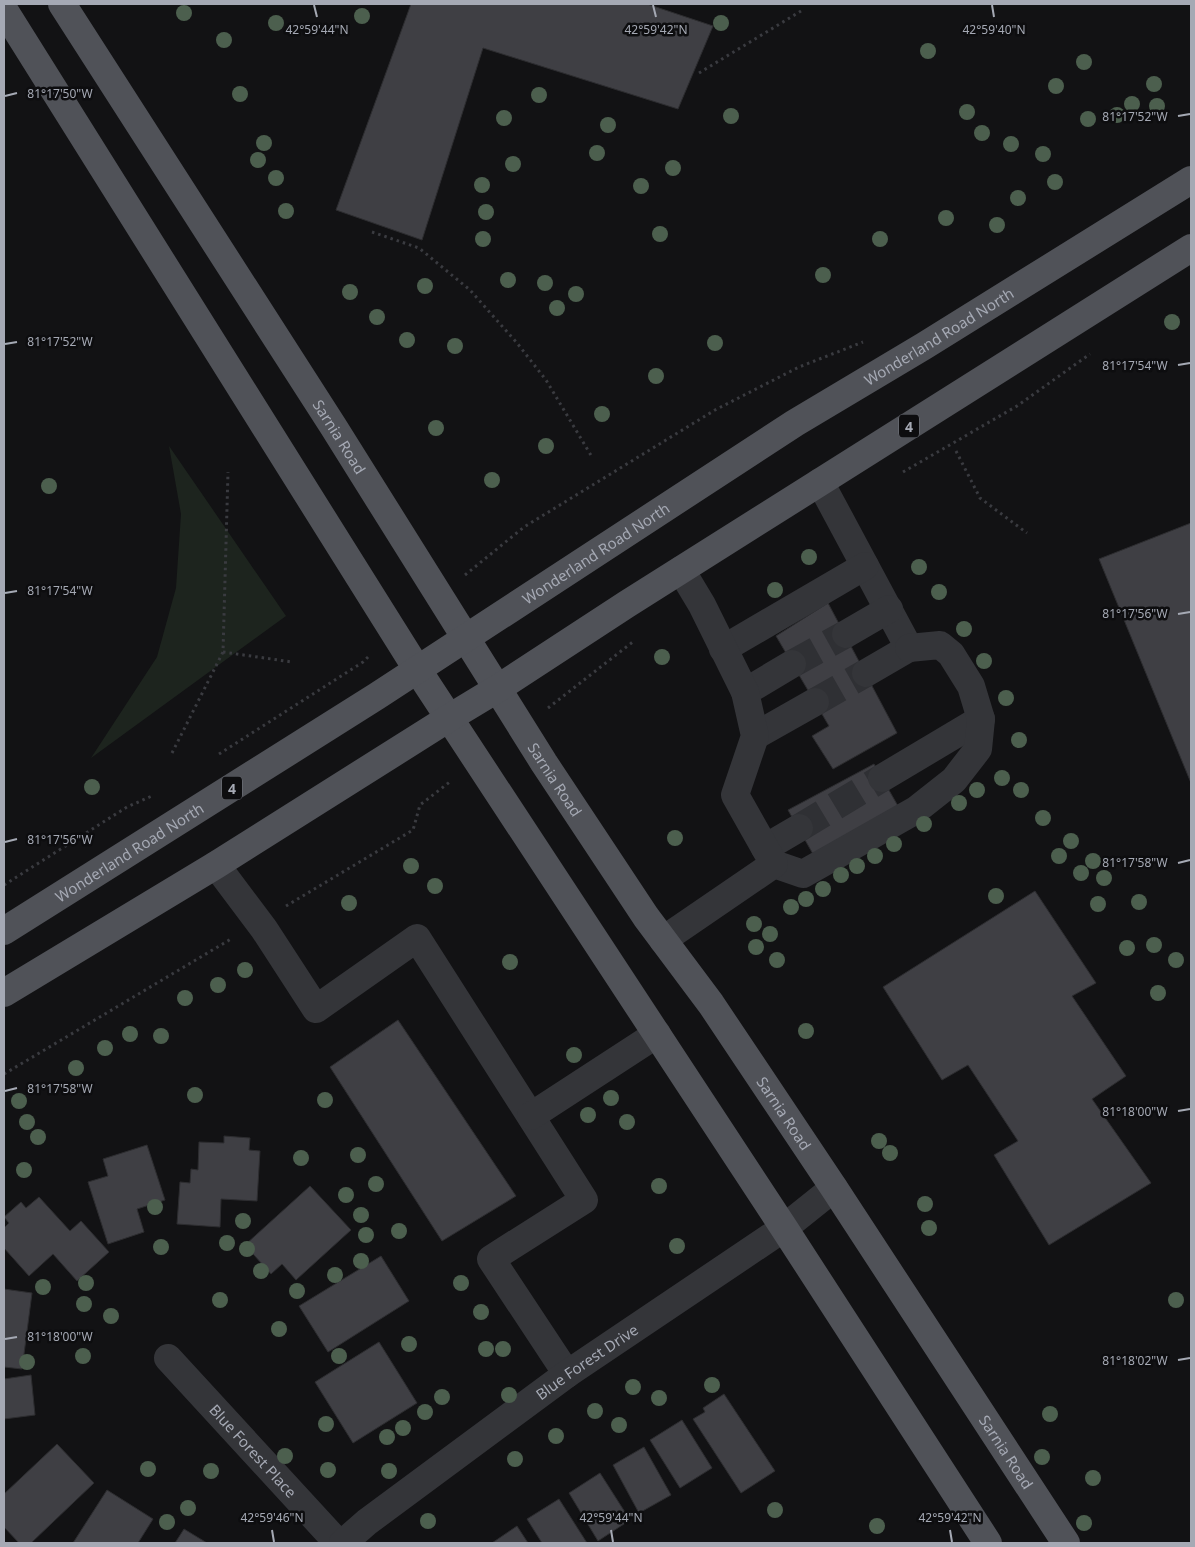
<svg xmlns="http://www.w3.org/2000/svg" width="1195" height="1547" viewBox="0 0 1195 1547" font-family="'Noto Sans',sans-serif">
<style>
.green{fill:#1d241e}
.building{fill:#3f3f44;stroke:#2d2d30}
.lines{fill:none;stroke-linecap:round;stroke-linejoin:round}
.minor-tunnel{stroke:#2f3034;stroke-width:28;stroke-dasharray:28 14;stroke-linecap:butt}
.path{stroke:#3a3b40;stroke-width:3;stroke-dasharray:2.5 4;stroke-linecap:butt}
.minor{stroke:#343539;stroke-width:28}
.major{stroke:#505258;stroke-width:28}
.tree{fill:#4c5f4e}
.ticks{fill:none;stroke:#a5a9b4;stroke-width:2}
.labels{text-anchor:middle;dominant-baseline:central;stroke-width:5;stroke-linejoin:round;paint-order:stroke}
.shield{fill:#0d0d0f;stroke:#777a82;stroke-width:1}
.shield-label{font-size:14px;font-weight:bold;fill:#a5a9b4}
.street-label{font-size:15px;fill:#a5a9b4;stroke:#0d0d0f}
.ticks-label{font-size:12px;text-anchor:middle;fill:#a5a9b4;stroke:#0d0d0f;stroke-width:5;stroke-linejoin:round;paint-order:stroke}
</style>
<rect width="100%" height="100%" fill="#121214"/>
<!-- green -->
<path class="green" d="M169,446L286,616L91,758L157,657L176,588L181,514Z"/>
<!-- building -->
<g class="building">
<path d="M411,4H647L713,26L678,109L483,48L422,240L336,210Z"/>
<path d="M1191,523V783L1099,559Z"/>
<path d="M828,603L897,733L833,769L812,736L829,726L776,636Z"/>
<path d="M874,764L898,806L813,854L788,810Z"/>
<path d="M1035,891L1096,983L1072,996L1126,1076L1092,1099L1151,1183L1049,1245L994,1155L1018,1141L968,1065L942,1080L883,987Z"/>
<path d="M398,1020L516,1196L442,1241L330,1067Z"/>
<path d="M224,1136L250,1138L249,1150L260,1151L257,1201L221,1199L220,1227L177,1224L180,1182L190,1183L191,1169L198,1170L199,1142L224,1143Z"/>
<path d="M147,1145L165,1200L137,1209L144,1232L108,1244L88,1182L108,1176L103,1159Z"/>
<path d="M310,1186L351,1230L296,1280L282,1264L271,1274L245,1245Z"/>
<path d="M39,1197L70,1231L81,1221L109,1252L77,1281L53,1254L29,1276L4,1248V1228L9,1223L4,1217L21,1202L26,1208Z"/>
<path d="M381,1256L409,1301L328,1352L299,1306Z"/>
<path d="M4,1289L32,1293L22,1369L4,1367Z"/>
<path d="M379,1342L417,1403L353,1443L315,1382Z"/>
<path d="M31,1375L35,1415L4,1419V1379Z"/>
<path d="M724,1394L775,1471L741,1493L693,1419L705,1412L703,1408Z"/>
<path d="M682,1420L712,1468L680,1488L650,1440Z"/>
<path d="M57,1444L94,1483L31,1543H19L4,1527V1494Z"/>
<path d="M644,1447L671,1495L639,1513L613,1465Z"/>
<path d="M600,1473L630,1520L598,1541L569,1493Z"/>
<path d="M107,1490L153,1519L138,1543H73Z"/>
<path d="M559,1499L587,1543H542L527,1519Z"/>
<path d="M517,1526L528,1543H492Z"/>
<path d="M184,1529L207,1543H175Z"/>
</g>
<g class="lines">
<!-- minor-tunnel -->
<g class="minor-tunnel">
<path d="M792,664L846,634"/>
<path d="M815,702L866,673"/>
<path d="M799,828L882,778"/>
</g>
<!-- path -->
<g class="path">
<path d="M699,73L801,11"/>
<path d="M372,232L419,248L470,290L517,343L546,380L592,457"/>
<path d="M956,451L980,498L1027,533"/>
<path d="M903,472L1017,406L1090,354"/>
<path d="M465,575L524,527L715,410L799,367L863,342"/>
<path d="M223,652L292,662"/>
<path d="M548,708L634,641"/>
<path d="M172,753L223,652L228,472"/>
<path d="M219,754L363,662L370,655"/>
<path d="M4,885L127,807L154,795"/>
<path d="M286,906L413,830L420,805L451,781"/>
<path d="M4,1074L231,939"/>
</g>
<!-- minor -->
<g class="minor">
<path d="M820,482L909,648L866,673"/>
<path d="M846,634L889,609"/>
<path d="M723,649L865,566"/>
<path d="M745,692L792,664"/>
<path d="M755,736L815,702"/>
<path d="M882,778L981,719"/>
<path d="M765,848L799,828"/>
<path d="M774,864L803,874L916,810L954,780L978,749L981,719L971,686L951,654L940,645L909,648"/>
<path d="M216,865L264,929L316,1009L417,938L584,1200L491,1259L567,1374"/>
<path d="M663,940L774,864L735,795L755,736L745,692L702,605L681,570"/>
<path d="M531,1116L657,1034"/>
<path id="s1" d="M168,1358L338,1543"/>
<path id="s2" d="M343,1543L367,1522L567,1374L784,1228L834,1188"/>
</g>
<!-- major -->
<g class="major">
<path id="s3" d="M62,4L333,426L544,763L646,917L711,1004L834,1188L1066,1543"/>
<path d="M4,10L417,669L784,1228L988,1543"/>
<path id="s4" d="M4,931L377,696L795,423L924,346L1191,180"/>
<path d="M4,993L216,865L449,718L497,689L627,604L1191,248"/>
</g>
</g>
<!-- trees -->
<g class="tree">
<circle cx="184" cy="13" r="8"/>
<circle cx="362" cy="16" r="8"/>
<circle cx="276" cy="23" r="8"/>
<circle cx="721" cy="23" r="8"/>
<circle cx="224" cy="40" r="8"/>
<circle cx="928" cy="51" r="8"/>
<circle cx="1084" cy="62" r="8"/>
<circle cx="1154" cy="84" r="8"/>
<circle cx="1056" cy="86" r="8"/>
<circle cx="240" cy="94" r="8"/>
<circle cx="539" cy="95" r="8"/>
<circle cx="1132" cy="104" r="8"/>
<circle cx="1157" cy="106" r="8"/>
<circle cx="967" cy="112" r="8"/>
<circle cx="1117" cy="115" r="8"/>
<circle cx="731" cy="116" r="8"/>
<circle cx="504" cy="118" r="8"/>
<circle cx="1088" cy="119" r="8"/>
<circle cx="608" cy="125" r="8"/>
<circle cx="982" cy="133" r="8"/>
<circle cx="264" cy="143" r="8"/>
<circle cx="1011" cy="144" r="8"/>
<circle cx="597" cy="153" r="8"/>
<circle cx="1043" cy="154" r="8"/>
<circle cx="258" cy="160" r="8"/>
<circle cx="513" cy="164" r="8"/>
<circle cx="673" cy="168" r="8"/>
<circle cx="276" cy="178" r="8"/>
<circle cx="1055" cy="182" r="8"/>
<circle cx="482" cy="185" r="8"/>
<circle cx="641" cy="186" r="8"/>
<circle cx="1018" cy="198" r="8"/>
<circle cx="286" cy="211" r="8"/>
<circle cx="486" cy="212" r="8"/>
<circle cx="946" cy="218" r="8"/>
<circle cx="997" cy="225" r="8"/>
<circle cx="660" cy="234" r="8"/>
<circle cx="483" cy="239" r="8"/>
<circle cx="880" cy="239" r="8"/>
<circle cx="823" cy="275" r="8"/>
<circle cx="508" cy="280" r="8"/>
<circle cx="545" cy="283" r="8"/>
<circle cx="425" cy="286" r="8"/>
<circle cx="350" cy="292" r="8"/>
<circle cx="576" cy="294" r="8"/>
<circle cx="557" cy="308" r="8"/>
<circle cx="377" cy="317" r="8"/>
<circle cx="1172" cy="322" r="8"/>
<circle cx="407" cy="340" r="8"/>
<circle cx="715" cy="343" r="8"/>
<circle cx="455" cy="346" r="8"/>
<circle cx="656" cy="376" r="8"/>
<circle cx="602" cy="414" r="8"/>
<circle cx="436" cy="428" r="8"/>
<circle cx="546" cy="446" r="8"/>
<circle cx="492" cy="480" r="8"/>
<circle cx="49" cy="486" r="8"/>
<circle cx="809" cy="557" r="8"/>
<circle cx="919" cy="567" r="8"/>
<circle cx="775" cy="590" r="8"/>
<circle cx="939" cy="592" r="8"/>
<circle cx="964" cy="629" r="8"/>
<circle cx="662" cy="657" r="8"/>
<circle cx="984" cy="661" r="8"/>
<circle cx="1006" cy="698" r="8"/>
<circle cx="1019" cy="740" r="8"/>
<circle cx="1002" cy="778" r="8"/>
<circle cx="92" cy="787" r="8"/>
<circle cx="977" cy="790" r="8"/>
<circle cx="1021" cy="790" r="8"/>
<circle cx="959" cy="803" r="8"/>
<circle cx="1043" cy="818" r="8"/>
<circle cx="924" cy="824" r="8"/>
<circle cx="675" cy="838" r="8"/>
<circle cx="1071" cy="841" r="8"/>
<circle cx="894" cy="844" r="8"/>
<circle cx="875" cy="856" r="8"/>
<circle cx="1059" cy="856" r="8"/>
<circle cx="1093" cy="861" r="8"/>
<circle cx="411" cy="866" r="8"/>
<circle cx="857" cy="866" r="8"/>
<circle cx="1081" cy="873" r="8"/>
<circle cx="841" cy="875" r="8"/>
<circle cx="1104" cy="878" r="8"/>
<circle cx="435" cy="886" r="8"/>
<circle cx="823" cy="889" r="8"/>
<circle cx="996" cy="896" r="8"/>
<circle cx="806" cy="899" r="8"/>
<circle cx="1139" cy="902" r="8"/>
<circle cx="349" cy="903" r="8"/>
<circle cx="1098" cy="904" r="8"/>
<circle cx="791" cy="907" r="8"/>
<circle cx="754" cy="924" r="8"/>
<circle cx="770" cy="934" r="8"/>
<circle cx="1154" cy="945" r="8"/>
<circle cx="756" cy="947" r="8"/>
<circle cx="1127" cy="948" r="8"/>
<circle cx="777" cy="960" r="8"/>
<circle cx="1176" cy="960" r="8"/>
<circle cx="510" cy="962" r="8"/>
<circle cx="245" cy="970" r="8"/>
<circle cx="218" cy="985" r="8"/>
<circle cx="1158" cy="993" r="8"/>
<circle cx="185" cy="998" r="8"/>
<circle cx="806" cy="1031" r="8"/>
<circle cx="130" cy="1034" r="8"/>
<circle cx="161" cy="1036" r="8"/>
<circle cx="105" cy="1048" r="8"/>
<circle cx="574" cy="1055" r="8"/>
<circle cx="76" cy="1068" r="8"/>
<circle cx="195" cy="1095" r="8"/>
<circle cx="611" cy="1098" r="8"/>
<circle cx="325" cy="1100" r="8"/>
<circle cx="19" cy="1101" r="8"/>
<circle cx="588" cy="1115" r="8"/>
<circle cx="27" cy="1122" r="8"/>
<circle cx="627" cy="1122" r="8"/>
<circle cx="38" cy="1137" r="8"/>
<circle cx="879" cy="1141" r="8"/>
<circle cx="890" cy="1153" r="8"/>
<circle cx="358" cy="1155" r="8"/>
<circle cx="301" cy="1158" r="8"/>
<circle cx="24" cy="1170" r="8"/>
<circle cx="376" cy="1184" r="8"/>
<circle cx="659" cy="1186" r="8"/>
<circle cx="346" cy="1195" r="8"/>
<circle cx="925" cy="1204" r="8"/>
<circle cx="155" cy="1207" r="8"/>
<circle cx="361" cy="1215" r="8"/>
<circle cx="243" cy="1221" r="8"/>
<circle cx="929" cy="1228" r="8"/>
<circle cx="399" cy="1231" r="8"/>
<circle cx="366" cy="1235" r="8"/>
<circle cx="227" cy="1243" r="8"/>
<circle cx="677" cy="1246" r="8"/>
<circle cx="161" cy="1247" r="8"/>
<circle cx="247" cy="1249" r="8"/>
<circle cx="361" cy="1261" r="8"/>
<circle cx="261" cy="1271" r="8"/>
<circle cx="335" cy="1275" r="8"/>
<circle cx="86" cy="1283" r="8"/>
<circle cx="461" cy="1283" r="8"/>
<circle cx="43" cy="1287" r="8"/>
<circle cx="297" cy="1291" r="8"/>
<circle cx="220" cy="1300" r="8"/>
<circle cx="1176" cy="1300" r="8"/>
<circle cx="84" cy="1304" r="8"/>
<circle cx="481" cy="1312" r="8"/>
<circle cx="111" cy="1316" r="8"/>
<circle cx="279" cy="1329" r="8"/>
<circle cx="409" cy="1344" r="8"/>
<circle cx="486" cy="1349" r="8"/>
<circle cx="503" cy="1349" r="8"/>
<circle cx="83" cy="1356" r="8"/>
<circle cx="339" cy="1356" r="8"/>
<circle cx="27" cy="1362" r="8"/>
<circle cx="712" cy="1385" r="8"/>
<circle cx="633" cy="1387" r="8"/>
<circle cx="509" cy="1395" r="8"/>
<circle cx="442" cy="1397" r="8"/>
<circle cx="659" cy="1398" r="8"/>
<circle cx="595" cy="1411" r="8"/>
<circle cx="425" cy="1412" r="8"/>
<circle cx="1050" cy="1414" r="8"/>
<circle cx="326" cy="1424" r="8"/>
<circle cx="619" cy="1425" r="8"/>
<circle cx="403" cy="1428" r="8"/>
<circle cx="556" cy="1436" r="8"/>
<circle cx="387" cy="1437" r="8"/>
<circle cx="285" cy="1456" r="8"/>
<circle cx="1042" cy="1457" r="8"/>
<circle cx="515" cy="1459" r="8"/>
<circle cx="148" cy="1469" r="8"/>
<circle cx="328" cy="1470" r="8"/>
<circle cx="211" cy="1471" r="8"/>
<circle cx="389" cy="1471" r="8"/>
<circle cx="1093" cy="1478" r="8"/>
<circle cx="188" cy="1508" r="8"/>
<circle cx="775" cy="1510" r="8"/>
<circle cx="428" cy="1521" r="8"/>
<circle cx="167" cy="1522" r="8"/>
<circle cx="1084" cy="1523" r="8"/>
<circle cx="877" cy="1526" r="8"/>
</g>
<!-- ticks -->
<path class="ticks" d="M314,5L317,17M653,5L656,17M992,5L994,17M5,96L17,93M1178,116L1190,114M5,344L17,342M1178,365L1190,363M5,593L17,591M1178,614L1190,612M5,842L17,839M1178,863L1190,860M5,1091L17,1088M1178,1111L1190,1109M5,1339L17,1337M1178,1360L1190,1358M272,1530L274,1542M611,1530L613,1542M950,1530L952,1542"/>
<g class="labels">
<!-- shield labels -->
<g class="shield">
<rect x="899" y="414.5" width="20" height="23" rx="4"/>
<rect x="222" y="776.5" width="20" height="23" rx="4"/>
</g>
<g class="shield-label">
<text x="909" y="426">4</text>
<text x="232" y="788">4</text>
</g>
<!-- street labels -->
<g class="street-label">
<text stroke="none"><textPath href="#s4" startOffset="1108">Wonderland Road North</textPath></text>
<text stroke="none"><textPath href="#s3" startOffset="514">Sarnia Road</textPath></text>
<text stroke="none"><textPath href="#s4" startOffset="702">Wonderland Road North</textPath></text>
<text stroke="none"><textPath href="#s3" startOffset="919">Sarnia Road</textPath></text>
<text stroke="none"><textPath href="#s4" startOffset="148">Wonderland Road North</textPath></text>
<text stroke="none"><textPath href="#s3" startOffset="1324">Sarnia Road</textPath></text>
<text stroke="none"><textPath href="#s2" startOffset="304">Blue Forest Drive</textPath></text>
<text stroke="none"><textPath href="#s1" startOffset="126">Blue Forest Place</textPath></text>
<text stroke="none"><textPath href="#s3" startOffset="1729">Sarnia Road</textPath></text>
</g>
</g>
<g class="ticks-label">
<text x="317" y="34">42°59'44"N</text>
<text x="656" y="34">42°59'42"N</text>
<text x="994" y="34">42°59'40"N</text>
<text x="60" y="98">81°17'50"W</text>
<text x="1135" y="121">81°17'52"W</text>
<text x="60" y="346">81°17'52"W</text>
<text x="1135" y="370">81°17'54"W</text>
<text x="60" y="595">81°17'54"W</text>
<text x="1135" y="618">81°17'56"W</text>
<text x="60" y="844">81°17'56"W</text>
<text x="1135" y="867">81°17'58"W</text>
<text x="60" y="1093">81°17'58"W</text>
<text x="1135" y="1116">81°18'00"W</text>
<text x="60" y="1341">81°18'00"W</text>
<text x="1135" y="1365">81°18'02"W</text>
<text x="272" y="1522">42°59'46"N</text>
<text x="611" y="1522">42°59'44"N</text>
<text x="950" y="1522">42°59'42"N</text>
</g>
<!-- border -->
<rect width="1195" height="1547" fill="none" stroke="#a5a9b4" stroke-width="10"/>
</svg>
